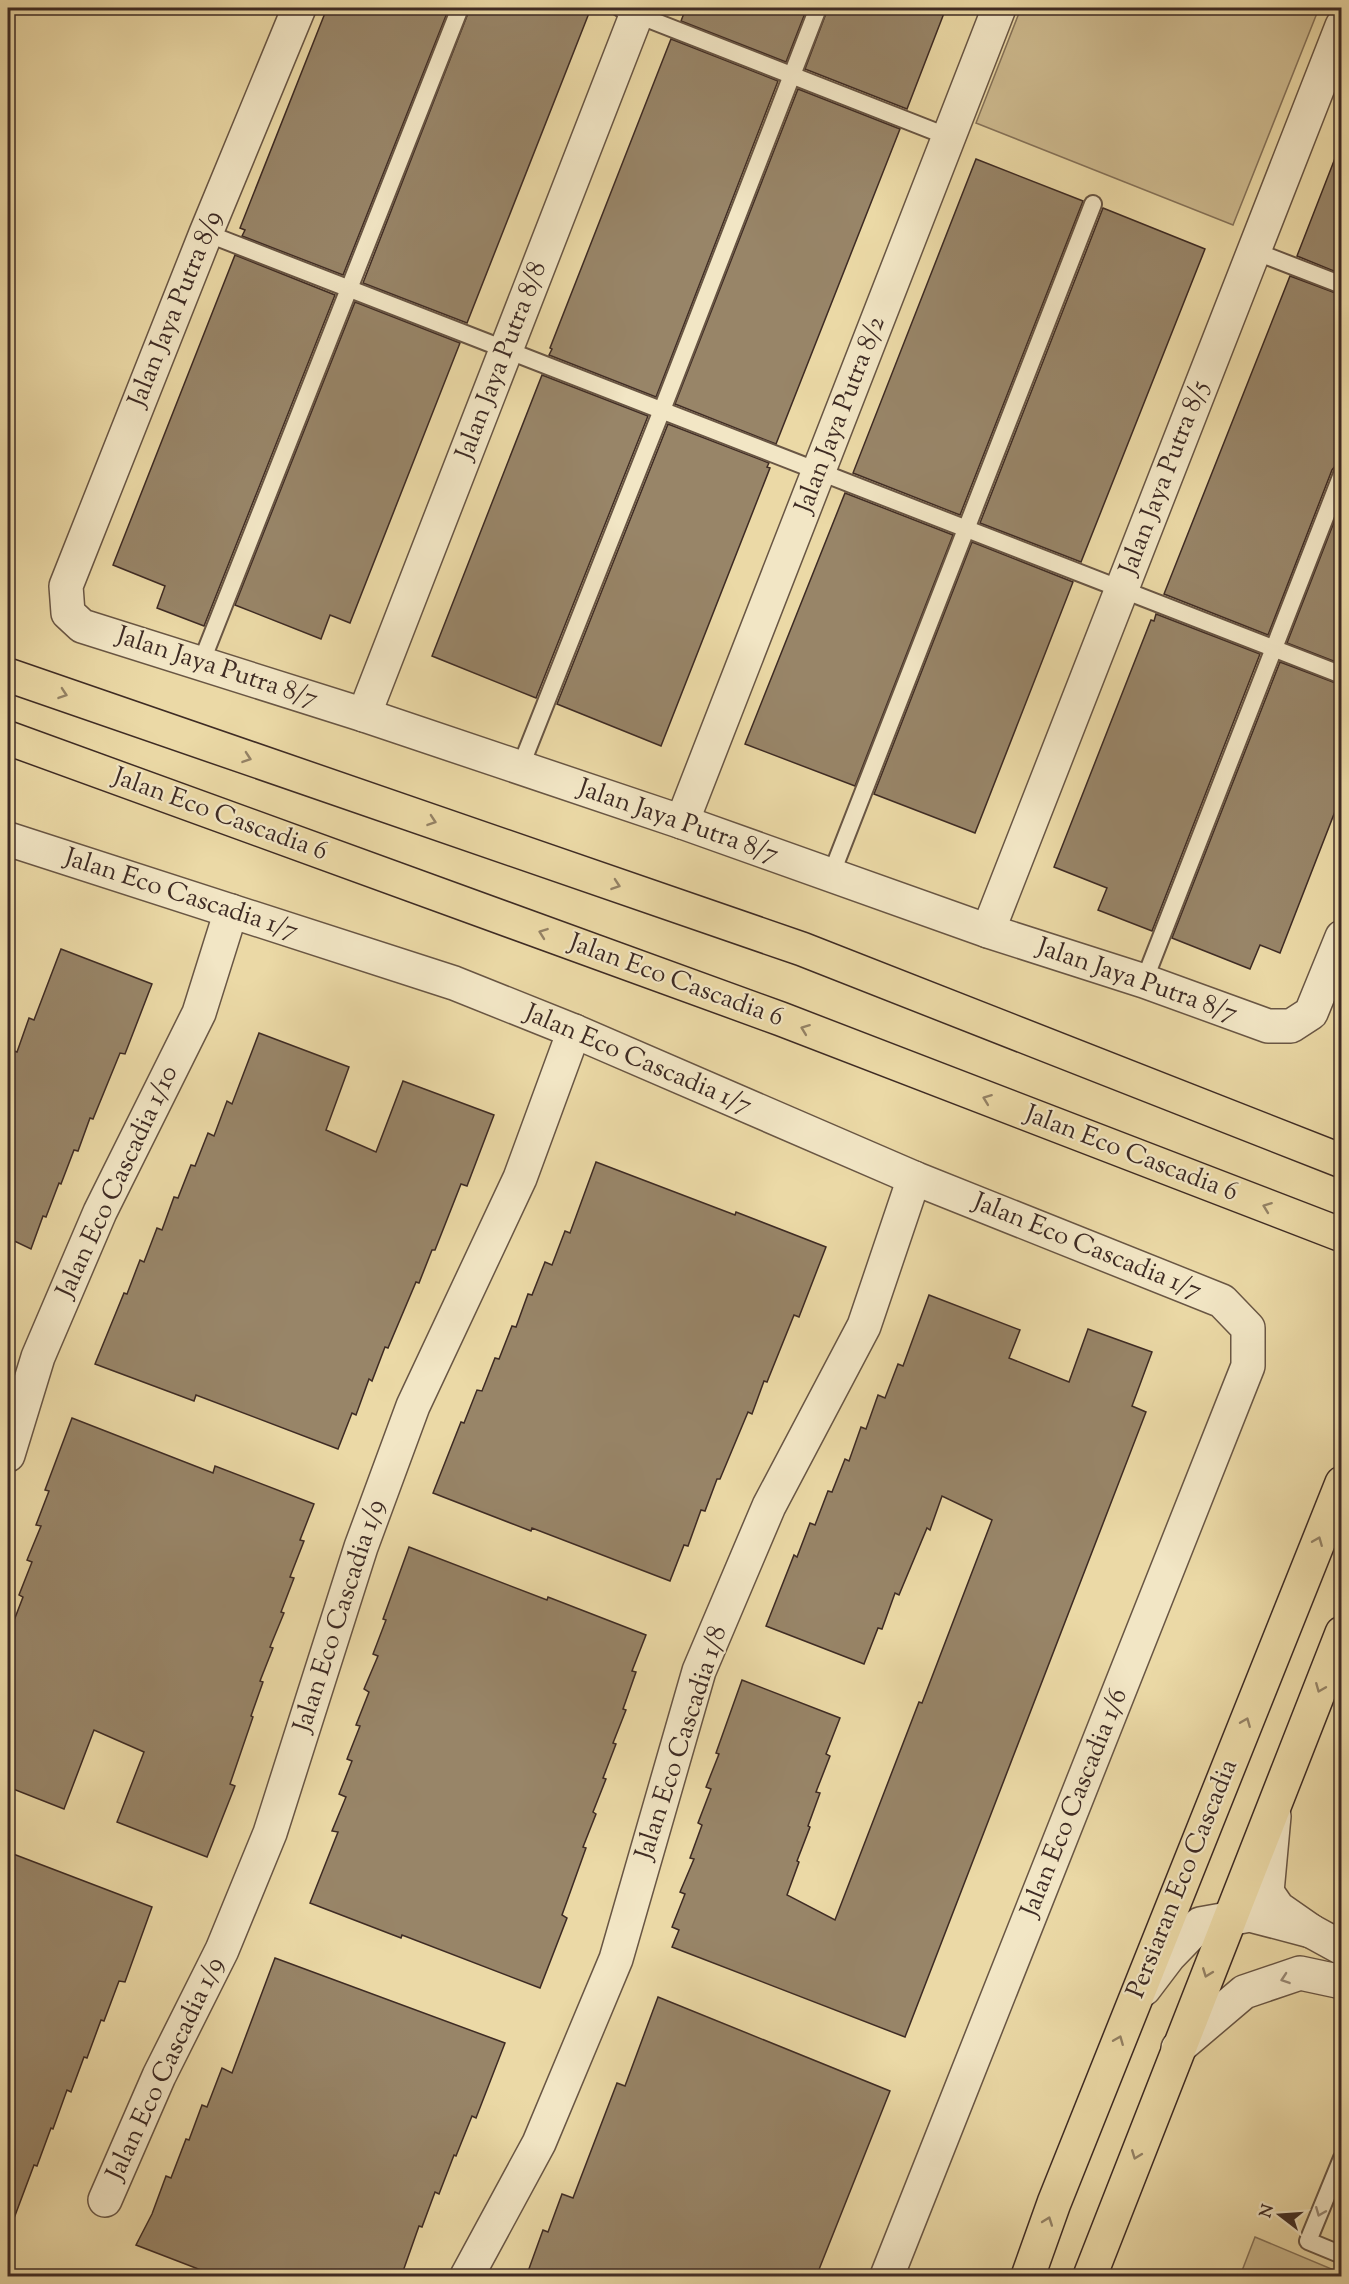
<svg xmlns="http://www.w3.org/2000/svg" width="1349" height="2284" viewBox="0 0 1349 2284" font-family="'Sorts Mill Goudy',serif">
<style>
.green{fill:#cebb90;stroke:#86735a;stroke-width:1.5}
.building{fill:#988568;stroke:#3e2b24;stroke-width:1.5}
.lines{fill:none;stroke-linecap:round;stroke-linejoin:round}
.service-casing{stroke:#695644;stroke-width:20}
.minor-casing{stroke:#695644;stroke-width:36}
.primary-casing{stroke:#3e2b24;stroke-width:36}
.service{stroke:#f2e6c5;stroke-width:16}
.minor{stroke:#f2e6c5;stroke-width:33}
.primary{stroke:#ebd9a6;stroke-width:33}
.oneway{stroke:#948265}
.oneway2{stroke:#988874}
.labels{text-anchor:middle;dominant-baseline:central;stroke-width:4.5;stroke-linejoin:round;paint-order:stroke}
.street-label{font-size:26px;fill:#3e2b24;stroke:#f2e6c5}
</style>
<rect width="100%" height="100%" fill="#ebd9a6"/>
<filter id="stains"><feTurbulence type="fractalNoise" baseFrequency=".00333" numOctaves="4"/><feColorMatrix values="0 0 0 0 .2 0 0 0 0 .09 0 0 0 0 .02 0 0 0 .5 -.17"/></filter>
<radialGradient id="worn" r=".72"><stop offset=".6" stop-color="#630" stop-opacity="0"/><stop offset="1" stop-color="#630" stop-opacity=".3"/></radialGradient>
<!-- green -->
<g class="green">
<path d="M1021,8H1319L1233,225L976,123Z"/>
<path d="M1255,2237L1341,2273V2276H1240Z"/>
</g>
<!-- building -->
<g class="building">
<path d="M327,8H449L343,275L242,236L245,230L240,228Z"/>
<path d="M470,8H591L467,323L363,283Z"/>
<path d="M686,8H807L786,62L681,21Z"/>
<path d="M828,8H946L907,109L805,69Z"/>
<path d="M671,39L778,81L656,397L549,355L552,349L550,348Z"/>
<path d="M798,89L900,129L776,444L675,404Z"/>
<path d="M1339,148L1341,149V274L1297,256Z"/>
<path d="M976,159L1083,201L960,515L853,473Z"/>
<path d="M1103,208L1205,249L1081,562L980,523Z"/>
<path d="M235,255L335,295L204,626L157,608L165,586L113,565Z"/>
<path d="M1290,276L1341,295V464L1336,465L1332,470L1268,635L1164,594Z"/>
<path d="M355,302L460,343L350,623L330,615L321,639L235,605Z"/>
<path d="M542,375L648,416L536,698L432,656Z"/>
<path d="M668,424L769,463L767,467L770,468L661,746L557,704Z"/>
<path d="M845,493L953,535L855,786L745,744Z"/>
<path d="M1341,504V664L1287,643Z"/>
<path d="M972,542L1073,582L975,833L874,794Z"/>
<path d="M1156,614L1260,654L1152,931L1098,910L1107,888L1054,867L1151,620L1154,621Z"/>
<path d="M1280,662L1341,685V796L1280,953L1260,945L1250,969L1172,938Z"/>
<path d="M61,949L152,984L125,1054L120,1053L93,1119L90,1118L78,1151L74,1150L61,1184L59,1183L46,1217L43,1216L31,1249L8,1238V1049L17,1052L29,1018L34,1020Z"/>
<path d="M259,1033L349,1067L326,1130L376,1152L403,1081L494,1115L467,1186L461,1184L435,1250H432L419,1283L416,1282L388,1348L385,1347L372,1381L369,1379L356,1415L352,1413L338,1449L196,1395L194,1401L95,1364L124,1293L127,1294L140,1260L144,1262L157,1228L162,1230L174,1197L178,1198L191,1165L195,1166L208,1133L214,1136L227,1101L232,1104Z"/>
<path d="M596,1162L735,1215L736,1212L826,1247L799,1317L794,1315L767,1382L764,1381L752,1414L748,1412L720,1479H717L705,1511L701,1510L688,1546L684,1545L670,1581L532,1528L531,1531L433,1493L461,1422L464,1423L477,1390L482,1391L495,1358L499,1359L512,1326L516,1327L528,1294L532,1295L545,1262L552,1265L565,1231L570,1233Z"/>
<path d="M929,1295L1020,1330L1009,1358L1069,1382L1088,1329L1152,1352L1132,1406L1146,1412L905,2037L672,1947L679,1930L672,1927L685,1894L680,1892L694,1859L690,1858L702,1825L698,1823L711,1789L706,1787L719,1754L716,1753L742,1680L840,1718L826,1754L830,1756L816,1792L820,1793L808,1826L810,1827L797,1861L799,1862L787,1895L835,1920L919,1702L922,1703L992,1520L942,1496L930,1530L927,1528L899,1595L895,1593L882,1629L878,1628L864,1664L766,1626L794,1555L797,1557L810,1523L815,1525L828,1491L832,1492L845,1459L849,1461L861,1427L866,1429L878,1395L885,1398L898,1364L903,1366Z"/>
<path d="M72,1418L213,1473L215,1466L314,1504L300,1540L304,1541L290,1577L294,1578L281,1612L284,1613L270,1647L273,1648L260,1681L263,1682L251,1716L253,1717L230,1784L235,1786L207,1857L117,1822L144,1752L94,1730L64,1809L8,1787V1636L23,1597L19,1595L32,1562L27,1560L41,1526L36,1525L49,1491L45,1490Z"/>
<path d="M409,1547L547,1600L548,1597L646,1635L632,1671L636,1672L623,1709L626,1710L613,1743L616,1744L603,1778L606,1779L593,1812L596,1814L583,1847L586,1848L562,1915L567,1918L540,1988L402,1935L401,1938L310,1903L338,1832L332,1831L346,1797L339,1794L352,1761L347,1759L360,1726L356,1725L369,1692L364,1689L378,1656L373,1654L386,1620L383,1619Z"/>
<path d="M8,1852L152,1907L125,1982L119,1981L104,2021L101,2020L87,2058L84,2057L71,2092L67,2090L53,2129L51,2128L37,2166L34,2165L10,2229L8,2228Z"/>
<path d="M275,1958L505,2043L476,2118L472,2116L456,2156L454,2155L439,2194L435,2192L422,2227L419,2226L401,2277H219L136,2245L152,2214L166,2176L171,2178L186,2139L189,2140L202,2105L207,2107L222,2068L232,2073Z"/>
<path d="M658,1997L890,2091L816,2277H526L543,2230L548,2232L562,2194L573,2198L617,2083L625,2086Z"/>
</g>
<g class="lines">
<!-- service casing -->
<g class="service-casing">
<g id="service">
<path d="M620,8L949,137"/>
<path d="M206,233L1342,675"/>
<path d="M1254,251L1342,285"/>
<path d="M201,663L460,8"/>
<path d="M520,768L662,410L818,8"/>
<path d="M831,875L1093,204"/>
<path d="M1144,981L1342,474"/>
<path d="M1342,2158L1308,2241L1342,2255"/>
</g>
</g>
<!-- minor casing -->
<g class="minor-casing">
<g id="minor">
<path d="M299,8L206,233L66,586L68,613L82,626L364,715L682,822L988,931L1144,981L1268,1026H1291L1311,1013L1342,937"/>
<path d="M364,715L639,8"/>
<path d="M682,822L999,8"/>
<path d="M8,839L454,983L574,1031L914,1178L1222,1301L1248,1328V1366L887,2276"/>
<path d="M988,931L1342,26"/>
<path d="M8,1455L38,1357L100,1212L199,1013L231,911"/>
<path d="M1274,1816L1267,1892L1278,1908L1311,1931L1342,1948"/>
<path d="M1144,1989L1169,1956L1200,1924L1250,1915L1311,1931"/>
<path d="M1178,2048L1244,1992L1300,1973L1342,1982"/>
<path d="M105,2200L159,2076L222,1950L270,1833L361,1547L413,1406L520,1178L574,1031"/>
<path d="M467,2276L539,2143L616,1959L699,1671L769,1506L864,1326L914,1178"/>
</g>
</g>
<!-- primary casing -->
<g class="primary-casing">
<g id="primary">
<path d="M8,675L802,949L1342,1161"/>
<path d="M8,738L781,1019L1342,1235"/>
<path d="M1028,2276L1054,2203L1342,1483"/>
<path d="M1090,2276L1342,1633"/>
</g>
</g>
<!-- service -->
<use href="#service" class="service"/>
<!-- minor -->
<use href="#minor" class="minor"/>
<!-- primary -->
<use href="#primary" class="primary"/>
</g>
<!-- one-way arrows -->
<defs><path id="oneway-chevron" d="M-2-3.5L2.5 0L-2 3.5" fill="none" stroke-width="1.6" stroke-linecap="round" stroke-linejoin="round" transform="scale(1.5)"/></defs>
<g class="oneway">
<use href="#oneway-chevron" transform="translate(63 694) rotate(19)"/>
<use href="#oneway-chevron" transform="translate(247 758) rotate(19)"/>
<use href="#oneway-chevron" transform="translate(432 821) rotate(19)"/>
<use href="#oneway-chevron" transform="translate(616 885) rotate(19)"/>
<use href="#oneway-chevron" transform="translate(543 933) rotate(-160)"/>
<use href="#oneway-chevron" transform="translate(805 1029) rotate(-159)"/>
<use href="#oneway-chevron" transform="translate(987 1099) rotate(-159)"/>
<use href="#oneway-chevron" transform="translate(1267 1207) rotate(-159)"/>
<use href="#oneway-chevron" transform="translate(1318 1541) rotate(-68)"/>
<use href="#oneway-chevron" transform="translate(1320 1688) rotate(112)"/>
<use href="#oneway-chevron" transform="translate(1246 1722) rotate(-68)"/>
<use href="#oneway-chevron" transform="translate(1207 1973) rotate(111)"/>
<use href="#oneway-chevron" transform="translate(1119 2040) rotate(-68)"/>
<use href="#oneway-chevron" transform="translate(1136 2155) rotate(111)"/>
<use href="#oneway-chevron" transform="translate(1048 2221) rotate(-70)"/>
</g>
<g class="oneway2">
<use href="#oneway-chevron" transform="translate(1285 1979) rotate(161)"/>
<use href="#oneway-chevron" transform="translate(1320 2212) rotate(112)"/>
</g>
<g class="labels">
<!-- street labels -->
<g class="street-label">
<text transform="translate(176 309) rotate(-68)">Jalan Jaya Putra 8/9</text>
<text transform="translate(502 361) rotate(-69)">Jalan Jaya Putra 8/8</text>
<text transform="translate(841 415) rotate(-69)">Jalan Jaya Putra 8/2</text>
<text transform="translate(1165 478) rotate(-69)">Jalan Jaya Putra 8/5</text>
<text transform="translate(217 668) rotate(18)">Jalan Jaya Putra 8/7</text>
<text transform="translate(220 815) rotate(20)">Jalan Eco Cascadia 6</text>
<text transform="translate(678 822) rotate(19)">Jalan Jaya Putra 8/7</text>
<text transform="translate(181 895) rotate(18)">Jalan Eco Cascadia 1/7</text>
<text transform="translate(676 981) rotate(20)">Jalan Eco Cascadia 6</text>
<text transform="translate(1137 981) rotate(19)">Jalan Jaya Putra 8/7</text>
<text transform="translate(638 1060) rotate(23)">Jalan Eco Cascadia 1/7</text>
<text transform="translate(1131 1154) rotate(21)">Jalan Eco Cascadia 6</text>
<text transform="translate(118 1182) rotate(-65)">Jalan Eco Cascadia 1/10</text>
<text transform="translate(1087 1247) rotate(22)">Jalan Eco Cascadia 1/7</text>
<text transform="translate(340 1616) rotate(-72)">Jalan Eco Cascadia 1/9</text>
<text transform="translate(682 1743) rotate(-72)">Jalan Eco Cascadia 1/8</text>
<text transform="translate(1075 1803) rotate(-68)">Jalan Eco Cascadia 1/6</text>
<text transform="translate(1183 1879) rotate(-68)">Persiaran Eco Cascadia</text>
<text transform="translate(166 2069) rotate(-65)">Jalan Eco Cascadia 1/9</text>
</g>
</g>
<!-- margin -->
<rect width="1349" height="2284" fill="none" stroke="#ebd9a6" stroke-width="30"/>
<rect x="9" y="9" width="1331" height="2266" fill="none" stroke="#3e2b24" stroke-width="3"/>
<rect x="15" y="15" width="1319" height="2254" fill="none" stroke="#3e2b24" stroke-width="1.5"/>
<!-- north arrow -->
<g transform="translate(1280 2215) rotate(287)" stroke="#f2e6c5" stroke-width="4.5" paint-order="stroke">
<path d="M0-4.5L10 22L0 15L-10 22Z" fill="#3e2b24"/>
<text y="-9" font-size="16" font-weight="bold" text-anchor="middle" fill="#3e2b24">N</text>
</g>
<rect width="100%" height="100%" filter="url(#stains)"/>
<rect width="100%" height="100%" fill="url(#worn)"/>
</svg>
